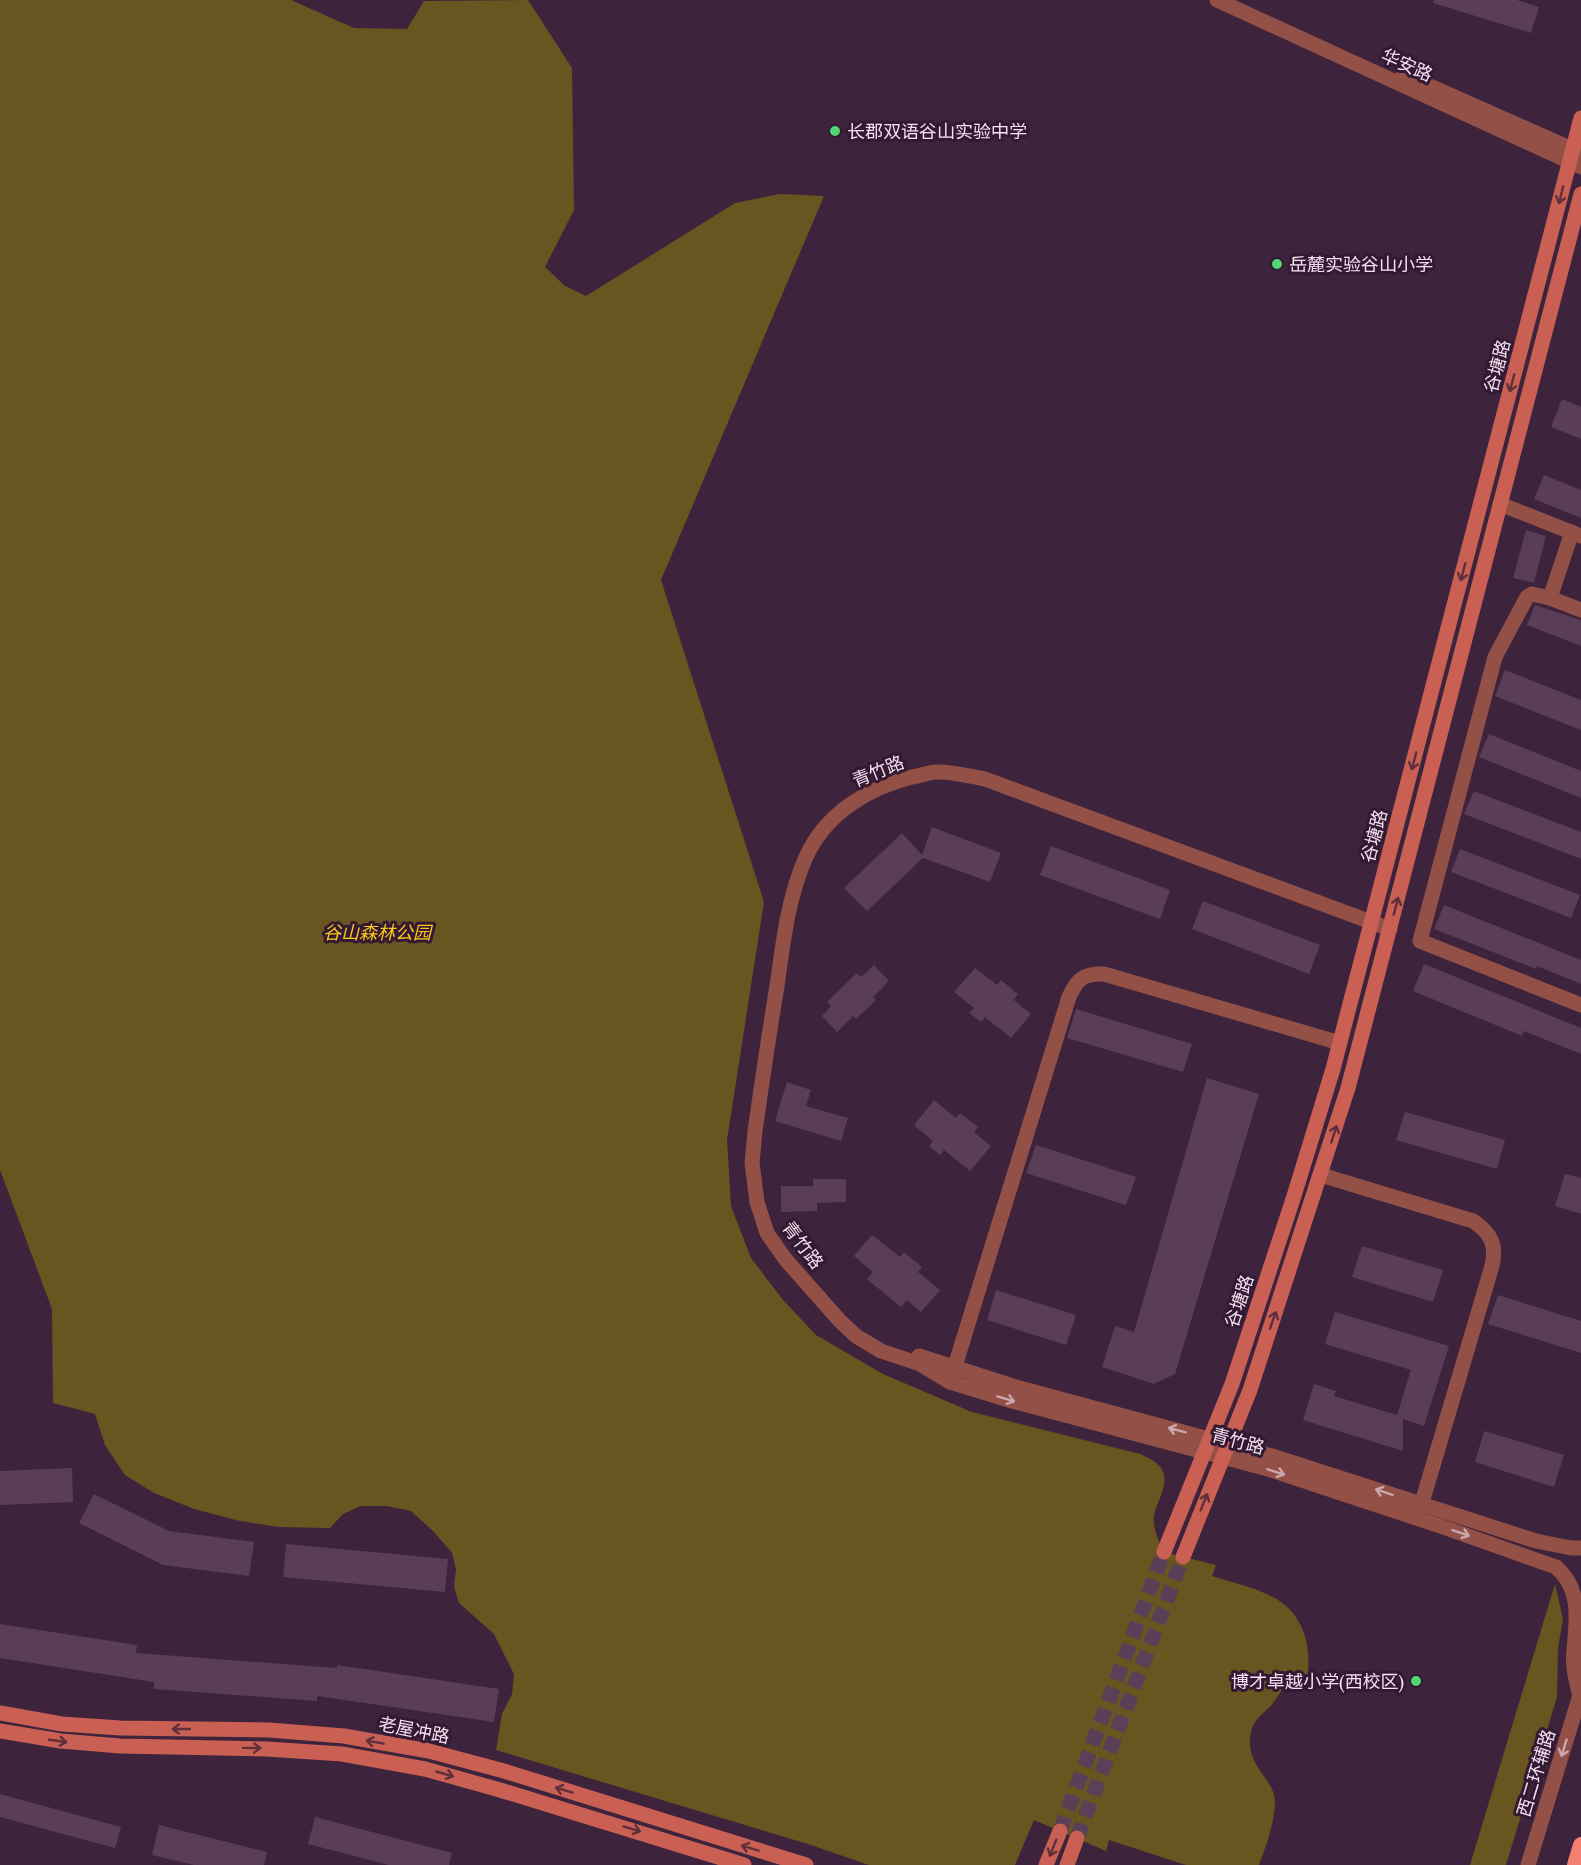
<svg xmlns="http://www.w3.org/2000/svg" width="1581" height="1865" viewBox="0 0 1581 1865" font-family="Lora,'Noto Sans SC',serif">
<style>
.green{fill:#695520}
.building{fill:#5a3e58}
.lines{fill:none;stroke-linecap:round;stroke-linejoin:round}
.secondary-tunnel{stroke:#594057;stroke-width:15;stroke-dasharray:15 8;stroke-linecap:butt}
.minor{stroke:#925047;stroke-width:15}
.tertiary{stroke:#925047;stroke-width:15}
.secondary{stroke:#c96053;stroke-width:15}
.trunk{stroke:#f47f70;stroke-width:16}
.oneway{stroke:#602f3c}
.oneway2{stroke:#cca7ad}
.poi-dot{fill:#51d674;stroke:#331a32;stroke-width:2}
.labels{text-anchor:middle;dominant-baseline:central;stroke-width:6;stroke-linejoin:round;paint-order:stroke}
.street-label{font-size:18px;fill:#f3e1f1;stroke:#331a32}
.poi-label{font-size:18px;fill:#f3e1f1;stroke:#331a32;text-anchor:start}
.park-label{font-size:18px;font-style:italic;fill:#fdc81a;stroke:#331a32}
</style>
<rect width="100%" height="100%" fill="#3e233c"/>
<!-- green -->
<g class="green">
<path d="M0,0H291L354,28L407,29L424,1L528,0L572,68L574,210L545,267L565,286L586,296L735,203L780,194L824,196L661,580L764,902L727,1140L731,1206L751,1258L783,1300L816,1335L883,1374L972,1412L1140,1454C1163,1464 1170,1473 1160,1498C1158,1503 1155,1509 1154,1516C1153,1530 1158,1539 1164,1552L1216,1565L1212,1576C1236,1584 1266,1589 1286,1606C1308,1625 1312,1658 1306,1684L1288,1679C1283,1687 1279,1696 1273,1703C1265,1713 1254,1718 1251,1732C1244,1766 1274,1778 1275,1801C1275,1822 1266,1846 1259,1865H1186L1109,1840L1106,1851L1034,1820L1015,1865H869L808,1844L496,1750L502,1714L512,1694L514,1674L494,1634L459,1603L454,1587L456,1569L452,1553L434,1532L411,1511L387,1506H361L343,1514L330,1528L278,1527L240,1521L194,1509L154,1493L125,1475L105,1445L95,1414L53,1403L52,1309L0,1170Z"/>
<path d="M1555,1584L1563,1619L1558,1648L1557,1697L1506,1865H1470Z"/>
</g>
<!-- building -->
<g class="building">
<path d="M1434,0H1517L1539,7L1531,33L1433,3Z"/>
<path d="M1562,399L1581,407V439L1551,427Z"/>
<path d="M1544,475L1581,490V518L1534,499Z"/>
<path d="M1526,530L1546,536L1534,583L1513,578Z"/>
<path d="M1535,605L1581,620V646L1527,625Z"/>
<path d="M1505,670L1581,700V730L1495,696Z"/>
<path d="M1489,734L1581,771V798L1479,757Z"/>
<path d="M1474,791L1581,832V859L1464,814Z"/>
<path d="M932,827L1001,853L990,882L923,858L867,911L844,888L902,833L922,855Z"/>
<path d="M1051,846L1170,890L1160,919L1040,875Z"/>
<path d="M1460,849L1580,895L1571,918L1451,872Z"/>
<path d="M1203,901L1320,945L1309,974L1192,929Z"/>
<path d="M1444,905L1581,960V984L1537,966L1536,969L1434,929Z"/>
<path d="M1424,964L1581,1028V1054L1524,1031L1522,1036L1413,991Z"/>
<path d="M874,965L889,981L873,997L876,1000L856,1019L853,1016L837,1032L822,1016L831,1006L827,1002L857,973L861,977Z"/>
<path d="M975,968L997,985L1001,980L1018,994L1014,1000L1031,1014L1011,1038L985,1017L981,1022L969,1013L974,1008L954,992Z"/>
<path d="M1076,1009L1192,1044L1183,1072L1067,1038Z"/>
<path d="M1207,1078L1259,1094L1175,1374L1154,1384L1102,1367L1115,1326L1134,1332Z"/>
<path d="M787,1082L811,1090L806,1106L848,1118L841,1141L775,1121Z"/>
<path d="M934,1100L956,1118L960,1113L978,1127L974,1132L991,1146L970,1171L944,1150L940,1155L929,1146L933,1141L914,1125Z"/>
<path d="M1405,1112L1505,1140L1497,1169L1396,1140Z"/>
<path d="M1036,1145L1136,1177L1126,1205L1026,1173Z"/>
<path d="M1565,1174L1581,1178V1214L1555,1206Z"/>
<path d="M813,1179H846V1202L817,1203V1211L781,1212V1186H813Z"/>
<path d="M872,1235L900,1257L904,1252L922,1267L918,1272L940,1290L921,1312L907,1300L901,1307L867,1279L873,1272L854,1256Z"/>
<path d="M1362,1246L1443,1270L1433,1302L1352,1277Z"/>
<path d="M996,1290L1076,1315L1066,1345L987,1320Z"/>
<path d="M1498,1295L1581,1321V1353L1488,1324Z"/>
<path d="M1335,1312L1449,1346L1424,1426L1403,1419V1451L1303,1420L1314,1384L1336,1391L1334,1396L1397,1415L1411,1370L1325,1344Z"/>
<path d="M1484,1431L1564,1455L1554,1487L1475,1462Z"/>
<path d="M72,1468L73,1502L0,1505V1471Z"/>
<path d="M94,1494L169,1531L254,1542L249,1576L163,1565L79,1523Z"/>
<path d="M286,1544L448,1559L445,1592L283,1577Z"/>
<path d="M0,1624L137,1645L136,1653L337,1668V1665L499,1689L494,1722L317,1696V1701L154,1689V1682L0,1658Z"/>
<path d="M0,1794L121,1827L115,1848L0,1817Z"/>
<path d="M315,1817L452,1853L449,1865H389L308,1844Z"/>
<path d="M159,1825L267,1852L264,1865H194L152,1855Z"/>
</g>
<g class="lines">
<!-- secondary-tunnel -->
<g class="secondary-tunnel">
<path d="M1060,1831L1164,1552"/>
<path d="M1077,1838L1183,1557"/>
</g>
<!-- minor -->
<g class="minor">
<path d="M1500,504L1581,536"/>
<path d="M1572,532L1550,598L1581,610"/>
<path d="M1550,598L1532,594L1527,597L1495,657L1420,941L1581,1005"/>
<path d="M1321,1175L1473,1221C1491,1233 1497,1245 1492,1266L1418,1516"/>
<path d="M951,1379L1069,997C1077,979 1084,973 1104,974L1340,1043"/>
</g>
<!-- tertiary -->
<g class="tertiary">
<path d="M1217,0L1581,167"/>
<path d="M1403,74L1581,153"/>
<path d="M1390,929L985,779C968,776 951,771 935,772C927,773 920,776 912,777C868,788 826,813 806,857C788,897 783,943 777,986C769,1034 762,1082 755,1131L752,1163L757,1202L767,1233L786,1260L840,1321L856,1336L881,1351L920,1364L950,1382L1012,1401L1268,1469L1440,1526L1556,1567C1581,1589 1577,1616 1574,1650C1572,1666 1576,1681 1580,1696"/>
<path d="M919,1356L1016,1387L1272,1456L1536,1541L1571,1548H1581"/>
<path d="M1528,1865L1581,1692"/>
</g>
<!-- secondary -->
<g class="secondary">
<path d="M1164,1552L1232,1384L1294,1196L1333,1069L1581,118"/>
<path d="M1183,1557L1250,1390L1348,1088L1581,194"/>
<path d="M0,1713L62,1724L120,1728L269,1730L344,1736L429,1751L504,1771L806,1865"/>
<path d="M0,1731L61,1741L120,1746L267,1749L342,1754L425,1769L500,1790L744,1865"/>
<path d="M1046,1865L1060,1831"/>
<path d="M1067,1865L1077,1838"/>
</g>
<!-- trunk -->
<path class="trunk" d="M1575,1865L1581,1845"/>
</g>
<!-- one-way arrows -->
<defs><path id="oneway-shaft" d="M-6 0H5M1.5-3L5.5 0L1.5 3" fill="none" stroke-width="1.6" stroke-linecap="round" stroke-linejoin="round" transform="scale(1.5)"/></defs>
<g class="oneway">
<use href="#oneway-shaft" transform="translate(1561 195) rotate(104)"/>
<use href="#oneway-shaft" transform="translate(1512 383) rotate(105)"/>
<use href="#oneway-shaft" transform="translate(1463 572) rotate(105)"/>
<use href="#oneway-shaft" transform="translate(1414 761) rotate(105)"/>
<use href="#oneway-shaft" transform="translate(1396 906) rotate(-75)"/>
<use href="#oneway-shaft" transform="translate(1334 1134) rotate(-72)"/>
<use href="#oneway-shaft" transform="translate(1273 1320) rotate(-71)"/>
<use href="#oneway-shaft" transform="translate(1204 1502) rotate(-68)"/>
<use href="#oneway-shaft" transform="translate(181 1729) rotate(-180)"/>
<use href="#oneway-shaft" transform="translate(58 1741) rotate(8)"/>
<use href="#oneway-shaft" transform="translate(375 1742) rotate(-170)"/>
<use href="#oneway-shaft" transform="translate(252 1748) rotate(1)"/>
<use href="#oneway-shaft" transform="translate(445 1774) rotate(16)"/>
<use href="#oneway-shaft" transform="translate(564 1790) rotate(-163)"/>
<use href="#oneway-shaft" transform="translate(632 1829) rotate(17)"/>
<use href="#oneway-shaft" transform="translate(750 1848) rotate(-163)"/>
<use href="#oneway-shaft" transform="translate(1053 1848) rotate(112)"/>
</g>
<g class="oneway2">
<use href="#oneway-shaft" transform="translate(1006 1399) rotate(17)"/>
<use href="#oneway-shaft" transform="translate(1177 1430) rotate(-165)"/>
<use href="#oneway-shaft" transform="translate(1276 1472) rotate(18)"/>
<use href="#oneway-shaft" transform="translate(1384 1492) rotate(-162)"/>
<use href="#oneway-shaft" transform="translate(1461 1533) rotate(19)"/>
<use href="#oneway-shaft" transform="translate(1564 1748) rotate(107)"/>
</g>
<!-- markers -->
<g class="poi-dot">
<circle cx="835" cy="131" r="6"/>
<circle cx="1277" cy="264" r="6"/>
<circle cx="1416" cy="1681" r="6"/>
</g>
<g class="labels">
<!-- street labels -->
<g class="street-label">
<text transform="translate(1407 65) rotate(24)">华安路</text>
<text transform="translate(1497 366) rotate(-75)">谷塘路</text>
<text transform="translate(878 771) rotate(-22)">青竹路</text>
<text transform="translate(1374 836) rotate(-75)">谷塘路</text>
<text transform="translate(803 1245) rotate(53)">青竹路</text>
<text transform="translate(1239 1301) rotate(-72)">谷塘路</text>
<text transform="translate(1238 1441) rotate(15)">青竹路</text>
<text transform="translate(414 1730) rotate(11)">老屋冲路</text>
<text transform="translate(1536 1773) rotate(-73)">西二环辅路</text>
</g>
<!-- poi labels -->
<g class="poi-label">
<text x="847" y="131">长郡双语谷山实验中学</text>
<text x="1289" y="264">岳麓实验谷山小学</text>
<text x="1404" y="1681" text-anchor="end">博才卓越小学(西校区)</text>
</g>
<!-- park labels -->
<g class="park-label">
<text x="377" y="932">谷山森林公园</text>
</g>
</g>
</svg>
